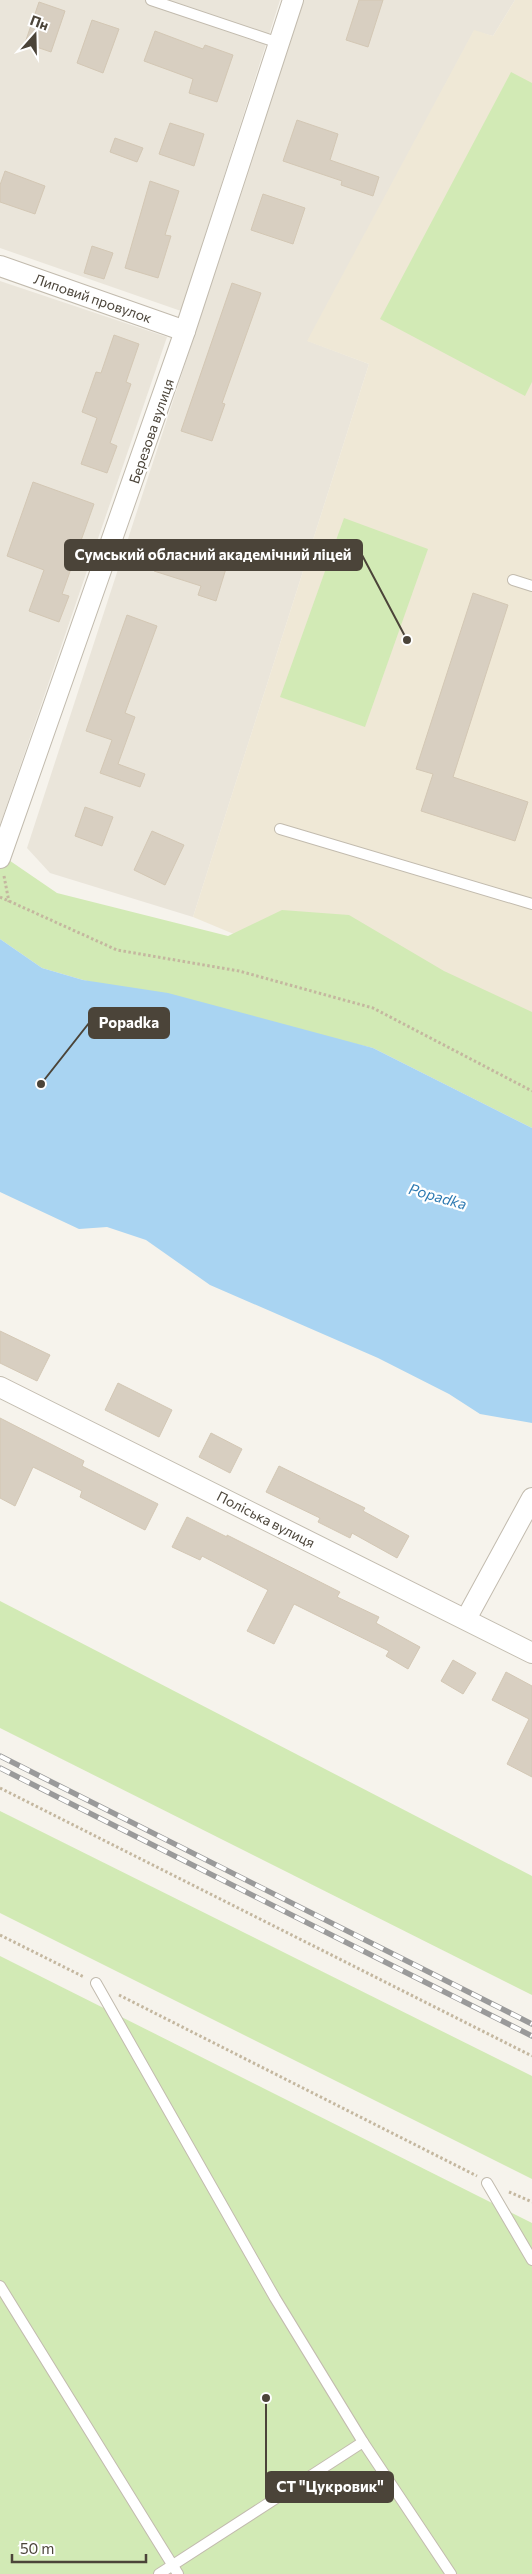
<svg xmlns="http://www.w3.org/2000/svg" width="532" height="2574" viewBox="0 0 532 2574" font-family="Commissioner,sans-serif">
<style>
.residential{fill:#eae5da}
.education{fill:#efe8d6}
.green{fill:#d2eab5}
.water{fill:#a9d4f2}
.building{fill:#d8cfc1;stroke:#d3c7b4}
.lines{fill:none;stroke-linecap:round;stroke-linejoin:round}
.service-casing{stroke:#c2bbae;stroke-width:12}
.minor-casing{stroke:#c2bbae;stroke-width:22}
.path{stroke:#c4b79f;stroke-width:3;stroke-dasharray:2.5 2.5;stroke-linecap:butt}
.service{stroke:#fff;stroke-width:10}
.minor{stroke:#fff;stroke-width:20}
.rail-casing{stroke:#9a9a9a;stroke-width:5.5}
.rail{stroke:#fff;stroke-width:4;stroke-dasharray:11;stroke-linecap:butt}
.labels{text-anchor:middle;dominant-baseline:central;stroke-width:4.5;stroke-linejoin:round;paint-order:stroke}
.street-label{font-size:14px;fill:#4b4439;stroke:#fff}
.water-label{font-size:15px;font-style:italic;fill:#2e7ab2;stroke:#fff}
.leader{fill:none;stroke:#4b4439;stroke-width:2}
.callout-dot{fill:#4b4439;stroke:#fff;stroke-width:2}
.callout{fill:#4b4439;stroke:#4b4439;stroke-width:2}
.callout-label{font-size:15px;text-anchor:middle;font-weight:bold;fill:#fff}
</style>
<rect width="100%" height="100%" fill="#f6f3ec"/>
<!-- residential -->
<g class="residential">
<path d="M0,0H280L181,311L0,248Z"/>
<path d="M304,0H515L493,36L474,31L308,341L369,364L193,917L50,873L27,848Z"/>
<path d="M0,281L167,337L0,825Z"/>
</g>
<!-- education -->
<path class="education" d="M515,0H532V1058L193,917L369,364L307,341L474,30L493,36Z"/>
<!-- green -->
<g class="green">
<path d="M511,72L532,83V382L525,396L380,319Z"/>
<path d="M344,518L428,549L365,727L280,697Z"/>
<path d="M0,854L57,893L228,936L282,910L349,915L444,971L532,1012V1128L373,1048L83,980L42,968L0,939Z"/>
<path d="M0,1601L532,1876V1995L0,1728Z"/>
<path d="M0,1811L532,2076V2179L0,1913Z"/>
<path d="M0,1956L532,2223V2574H0Z"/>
</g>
<!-- water -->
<path class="water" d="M0,939L42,968L83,980L168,993L373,1048L532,1128V1423L480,1414L449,1394L378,1358L210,1285L146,1240L107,1227L79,1229L0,1192Z"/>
<!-- building -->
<g class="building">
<path d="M359,0H383L368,47L346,40Z"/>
<path d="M39,2L65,11L51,52L25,43Z"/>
<path d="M92,20L119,29L103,73L77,63Z"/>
<path d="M155,31L203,49L205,45L233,55L217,102L189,93L193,79L144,61Z"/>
<path d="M297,120L338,134L330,160L379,177L373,196L341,185L342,181L283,161Z"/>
<path d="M170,123L204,134L194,166L159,154Z"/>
<path d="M115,138L143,148L137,162L110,152Z"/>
<path d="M5,171L45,186L35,214L0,202V185Z"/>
<path d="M150,181L179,191L165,235L171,236L158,278L125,268Z"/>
<path d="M263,194L305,208L293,244L251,230Z"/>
<path d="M92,246L113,253L104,279L84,273Z"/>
<path d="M232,283L261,293L222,403L225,404L212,441L181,431Z"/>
<path d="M114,335L139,344L126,382L131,384L110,443L117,446L107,473L81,464L97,418L82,412L96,372L101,373Z"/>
<path d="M33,482L94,504L62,594L69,596L59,622L29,611L44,570L7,556Z"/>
<path d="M163,542L228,562L216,601L198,595L201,586L154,571Z"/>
<path d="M473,593L508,605L453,777L528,802L515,841L421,811L433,774L416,769Z"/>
<path d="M127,615L157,626L125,713L135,717L118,764L145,774L140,787L100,773L112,740L86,731Z"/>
<path d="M85,807L113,817L102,846L75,836Z"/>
<path d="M152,831L184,845L165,885L134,870Z"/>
<path d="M0,1331L50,1355L37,1381L0,1363Z"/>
<path d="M118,1383L172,1410L159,1437L105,1410Z"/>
<path d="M0,1418L84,1461L82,1466L158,1504L145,1530L80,1497L82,1491L33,1467L15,1506L0,1498Z"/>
<path d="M211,1433L242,1449L230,1473L199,1457Z"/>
<path d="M279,1466L365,1508L363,1511L409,1536L397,1558L352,1533L350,1538L318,1522L320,1518L266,1492Z"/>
<path d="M187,1517L227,1537V1535L340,1592L337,1597L379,1617L376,1623L420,1647L408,1669L386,1656L389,1651L294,1604L274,1644L247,1631L268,1590L202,1556L200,1560L172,1547Z"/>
<path d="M453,1660L476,1673L463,1694L441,1681Z"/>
<path d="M506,1672L532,1686V1777L507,1764L529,1719L492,1700Z"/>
</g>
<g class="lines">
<!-- service casing -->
<g class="service-casing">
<g id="service">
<path d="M151,0L279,43"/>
<path d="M513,580L532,586"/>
<path d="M280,829L532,904"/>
<path d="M96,1983L275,2298L363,2442"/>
<path d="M487,2183L532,2260"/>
<path d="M0,2286L178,2574"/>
<path d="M159,2574L363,2442L451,2574"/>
</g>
</g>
<!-- minor casing -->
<g class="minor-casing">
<g id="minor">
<path d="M0,266L185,331"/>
<path d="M0,858L185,331L293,0"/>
<path d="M0,1387L532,1653"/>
<path d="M466,1619L532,1498"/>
</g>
</g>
<!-- path -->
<g class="path">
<path d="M4,876L9,902"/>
<path d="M0,897L117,950L239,971L373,1008L532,1091"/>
<path d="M0,1788L532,2056"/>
<path d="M0,1935L84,1977"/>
<path d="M119,1995L477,2176"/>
<path d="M509,2192L532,2202"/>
</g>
<!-- service -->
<use href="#service" class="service"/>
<!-- minor -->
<use href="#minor" class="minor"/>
<!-- rail casing -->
<g class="rail-casing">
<g id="rail">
<path d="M0,1756L532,2024"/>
<path d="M0,1768L532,2036"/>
</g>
</g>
<!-- rail -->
<use href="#rail" class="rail"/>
</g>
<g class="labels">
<!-- street labels -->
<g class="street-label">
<text transform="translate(93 298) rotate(19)">Липовий провулок</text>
<text transform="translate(151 431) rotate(-71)">Березова вулиця</text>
<text transform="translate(266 1519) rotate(27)">Поліська вулиця</text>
</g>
<!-- water labels -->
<g class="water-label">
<text transform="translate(438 1196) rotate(16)">Popadka</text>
</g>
</g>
<!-- callouts -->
<path class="leader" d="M407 640L362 555M41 1084L89 1023M266 2398L266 2487"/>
<g class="callout-dot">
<circle cx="407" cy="640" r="5"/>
<circle cx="41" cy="1084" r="5"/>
<circle cx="266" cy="2398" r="5"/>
</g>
<g class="callout">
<rect x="65" y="540" width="297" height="30" rx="5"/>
<rect x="89" y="1008" width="80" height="30" rx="5"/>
<rect x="266" y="2472" width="127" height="30" rx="5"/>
</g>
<g class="callout-label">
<text x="213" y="560">Сумський обласний академічний ліцей</text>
<text x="129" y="1028">Popadka</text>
<text x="330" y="2492">СТ "Цукровик"</text>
</g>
<!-- north arrow -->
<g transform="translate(35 35) rotate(20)" stroke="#ffffff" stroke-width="4" paint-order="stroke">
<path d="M0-4L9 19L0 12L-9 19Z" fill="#4b4439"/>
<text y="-8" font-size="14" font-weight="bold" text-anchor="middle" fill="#4b4439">Пн</text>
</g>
<!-- scale -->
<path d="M12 2554v8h134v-8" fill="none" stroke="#4b4439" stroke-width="2.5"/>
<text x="20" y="2554" font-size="15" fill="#4b4439" stroke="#ffffff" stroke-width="4" paint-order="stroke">50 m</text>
</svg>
